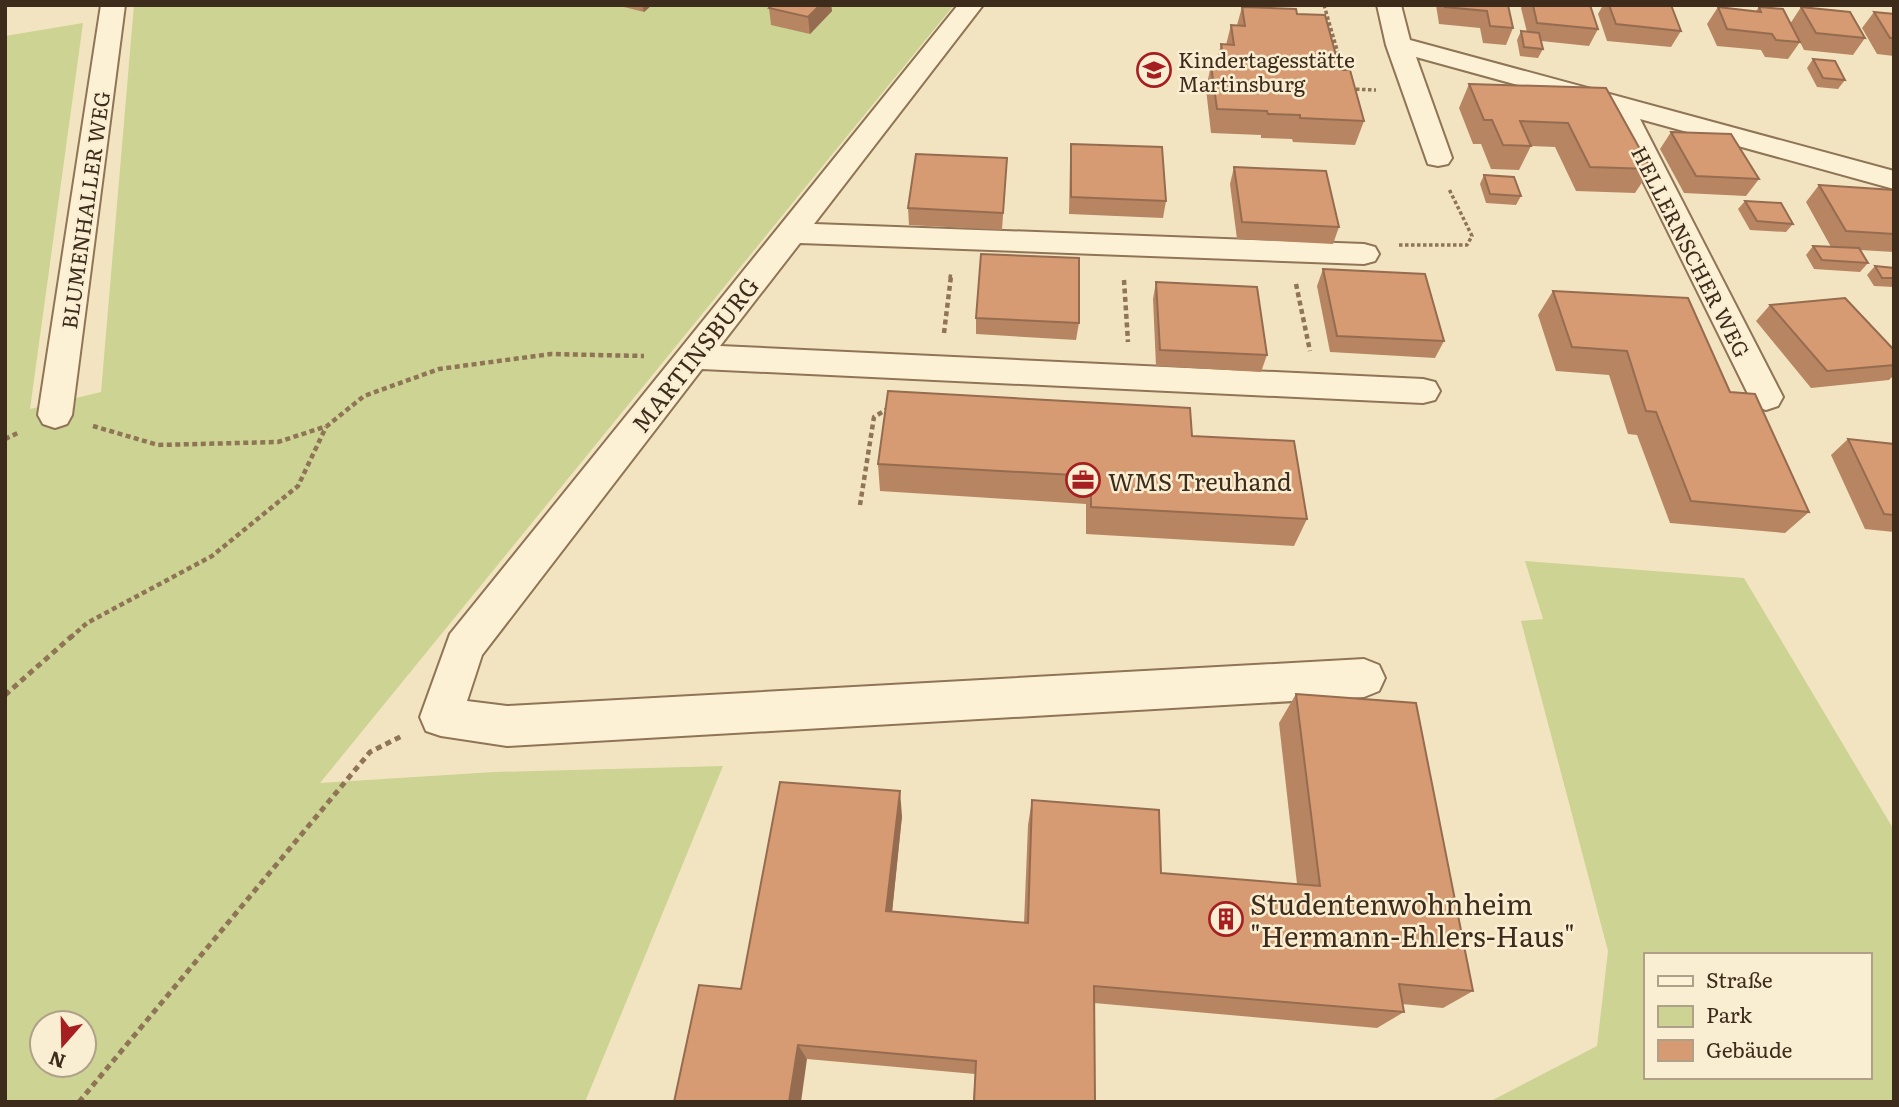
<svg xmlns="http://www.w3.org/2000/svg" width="1899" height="1107" viewBox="0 0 1899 1107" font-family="Literata,serif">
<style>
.green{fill:#ccd393;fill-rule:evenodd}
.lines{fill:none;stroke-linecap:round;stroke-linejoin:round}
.minor-casing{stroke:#8f7456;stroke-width:4}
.path-far2{stroke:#8f7456;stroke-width:3.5;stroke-dasharray:3.5 2.5;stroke-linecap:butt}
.path-far1{stroke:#8f7456;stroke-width:4.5;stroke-dasharray:5 3.5;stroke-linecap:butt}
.path{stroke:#8f7456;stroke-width:5;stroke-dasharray:6 4.5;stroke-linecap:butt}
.minor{fill:#fdf1d5;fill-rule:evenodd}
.wall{fill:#b88562}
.shaded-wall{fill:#966c50}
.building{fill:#d69b72;stroke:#966c50;stroke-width:2}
.labels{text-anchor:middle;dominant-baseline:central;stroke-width:5;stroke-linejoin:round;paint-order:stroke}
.far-poi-label{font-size:21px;fill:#3d2c1c;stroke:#faeed2;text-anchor:start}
.far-street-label{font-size:21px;fill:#3d2c1c;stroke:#faeed2}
.street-label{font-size:24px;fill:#3d2c1c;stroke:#faeed2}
.poi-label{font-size:24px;fill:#3d2c1c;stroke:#faeed2;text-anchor:start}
.near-poi-label{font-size:28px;fill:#3d2c1c;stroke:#faeed2;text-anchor:start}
</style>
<rect width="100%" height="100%" fill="#f3e4c1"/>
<!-- green -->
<g class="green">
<path d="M134,5H954L320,783L494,772L723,766L585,1102H5V36L83,23L30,409L101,392ZM42,1023H84V1065H42Z"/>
<path d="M1525,561L1744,578L1894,830V1102H1489L1597,1046L1608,951L1521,621L1543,619ZM1645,955H1869V1077H1645Z"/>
</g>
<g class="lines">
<!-- minor casing -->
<g class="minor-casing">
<g id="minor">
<path d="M101,5H125L72,415L67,424L55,428L43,424L38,415Z"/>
<path d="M958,5H983L814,224L1364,244L1375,247L1379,254L1375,261L1364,264L800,243L720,346L1423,379L1435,382L1440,391L1435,400L1423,403L702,369L482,655L467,701L507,706L1364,659L1379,665L1385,678L1379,691L1364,697L507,746L441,736L426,731L420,717L450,634Z"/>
<path d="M1377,5H1401L1410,40L1894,171V189L1640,119L1783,397L1778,406L1766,410L1754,406L1608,110L1416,57L1452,158L1448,164L1438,166L1428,164L1386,45Z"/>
</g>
</g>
<!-- path-far2 -->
<g class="path-far2">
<path d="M1324,5L1344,74"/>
<path d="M1350,89L1376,90"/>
<path d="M1399,245H1467L1472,236L1449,189"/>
<path d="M950,278L951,272"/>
</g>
<!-- path-far1 -->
<g class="path-far1">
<path d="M1124,280L1128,342"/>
<path d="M1296,284L1310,351"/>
<path d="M944,333L951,276"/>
<path d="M93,426L158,445L278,442L327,426L364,396L439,369L551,354L644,356"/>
<path d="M5,439L20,432"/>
<path d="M860,505L874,417L889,408"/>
<path d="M70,638L87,623L212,556L298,486L326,427"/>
</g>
<!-- path -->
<g class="path">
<path d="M5,695L72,636"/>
<path d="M79,1102L370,752L404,735"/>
</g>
<!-- minor -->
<use href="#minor" class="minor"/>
</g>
<!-- wall -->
<g class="wall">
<path d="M616,5H652L644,12Z"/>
<path d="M772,5H831L832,11L810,34L771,25L769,8Z"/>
<path d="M1436,5H1508L1513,28L1506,45L1483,43L1480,28L1439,24Z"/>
<path d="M1522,5H1590L1598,29L1589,46L1541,41L1543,49L1538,58L1520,56L1517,40L1521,31L1527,32L1521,8Z"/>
<path d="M1603,5H1671L1681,31L1671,47L1607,41L1598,14Z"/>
<path d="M1242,7L1297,14L1340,70L1364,121L1355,145L1293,142L1292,139L1261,138V135L1211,133L1206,89L1211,65H1216L1221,44L1226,45L1231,25H1237Z"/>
<path d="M1718,7L1756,11L1759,7L1790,24L1801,7L1865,38L1853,55L1804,50L1800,42L1788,59L1765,57L1761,50L1717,46L1707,24Z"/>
<path d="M1874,12L1894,14V56L1877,54L1862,28Z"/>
<path d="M1813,59L1845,80L1838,89L1817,87L1807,68Z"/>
<path d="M1469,84L1606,88L1651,169L1635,193L1576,191L1555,147L1531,146L1519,170L1491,169L1481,144H1473L1459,108Z"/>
<path d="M1671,132L1759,179L1746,196L1684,193L1660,149Z"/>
<path d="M1071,144L1166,201L1163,218L1069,214L1070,160Z"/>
<path d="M1007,158L1002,230L909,225L908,208Z"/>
<path d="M1234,167L1339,227L1333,244L1237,239L1230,184Z"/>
<path d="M1484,175L1521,196L1516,205L1486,203L1480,184Z"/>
<path d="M1819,185L1894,190V252L1860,250L1868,263L1860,272L1814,269L1806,255L1813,246L1831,247L1806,202Z"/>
<path d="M1745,201L1793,224L1786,232L1750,230L1738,209Z"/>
<path d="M1875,266L1894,268V287L1874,286L1867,275Z"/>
<path d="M1323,269L1444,341L1435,358L1330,352L1317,286Z"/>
<path d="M1156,282L1267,355L1261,372L1156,366L1153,299Z"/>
<path d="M1553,291L1730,392L1809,512L1785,533L1670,523L1637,435L1628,434L1609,375L1556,371L1538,315Z"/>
<path d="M1770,305L1894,350V375L1889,380L1811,388L1756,321Z"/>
<path d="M976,318L1079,323L1076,340L976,334Z"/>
<path d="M1192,436L1307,519L1294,546L1086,534V504L880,491L878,464Z"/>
<path d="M1848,439L1894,444V532L1865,529L1831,455Z"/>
<path d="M1296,694L1473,991L1443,1008L1402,1004L1404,1012L1377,1028L1094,1003L1095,1102H973L975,1074L807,1059L741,989L902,816L892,912L1024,923L1028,825L1032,800L1161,873L1297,884L1279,723Z"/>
</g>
<!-- shaded-wall -->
<g class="shaded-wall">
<path d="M642,5H652L644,12Z"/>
<path d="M820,5H831L832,11L810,34L808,17Z"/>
<path d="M900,791L902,816L890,932L886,911Z"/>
<path d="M798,1045L807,1059L801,1102H789Z"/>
</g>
<!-- building -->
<g class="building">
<path d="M772,5H820L808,17L769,8Z"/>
<path d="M1445,5H1508L1513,28L1490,26L1487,11L1445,7Z"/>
<path d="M1533,5H1590L1598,29L1537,23Z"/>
<path d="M1609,5H1671L1681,31L1616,24Z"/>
<path d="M1242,7L1296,9L1297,14L1325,15L1340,70H1350L1364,121L1300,118V115L1268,114L1267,111L1217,109L1211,65H1224L1221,44L1234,45L1231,25L1245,26Z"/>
<path d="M1718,7L1761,12L1759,7L1783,9L1800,42L1776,40L1772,34L1727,29Z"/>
<path d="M1801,7L1850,12L1865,38L1816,33Z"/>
<path d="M1874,12L1894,14V38H1890Z"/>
<path d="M1521,31L1539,33L1543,49L1524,47Z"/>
<path d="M1813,59L1835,61L1845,80L1823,78Z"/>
<path d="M1469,84L1606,88L1651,169L1590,167L1568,123L1520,121L1531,146L1503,145L1492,120H1484Z"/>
<path d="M1671,132L1731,134L1759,179L1696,176Z"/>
<path d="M1071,144L1162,147L1166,201L1071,197Z"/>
<path d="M916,154L1007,158L1003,213L908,208Z"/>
<path d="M1234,167L1326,171L1339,227L1242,222Z"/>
<path d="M1484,175L1514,177L1521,196L1490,194Z"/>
<path d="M1819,185L1894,190V234L1846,231Z"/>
<path d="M1745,201L1781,203L1793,224L1757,221Z"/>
<path d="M1813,246L1859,248L1868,263L1822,260Z"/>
<path d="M981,254L1079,258V323L976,318Z"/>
<path d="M1875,266L1894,268V278H1882Z"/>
<path d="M1323,269L1425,274L1444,341L1337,336Z"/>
<path d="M1156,282L1257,287L1267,355L1160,350Z"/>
<path d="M1553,291L1688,298L1730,392L1755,394L1809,512L1691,501L1656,412L1646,411L1627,351L1572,347Z"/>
<path d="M1845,298L1894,350V365L1827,371L1770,305Z"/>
<path d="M888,391L1190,408L1192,436L1294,441L1307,519L1091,507V476L878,464Z"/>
<path d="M1848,439L1894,444V515L1884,514Z"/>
<path d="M1296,694L1416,703L1473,991L1399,984L1404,1012L1094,986L1095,1102H974L976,1061L798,1045L789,1102H674L699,985L741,989L780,782L900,791L886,911L1028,923L1032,800L1159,810L1161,873L1320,886Z"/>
</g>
<!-- icons -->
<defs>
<g id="school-ring" transform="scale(1.75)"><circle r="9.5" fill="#faeed2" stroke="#a61e20" stroke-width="1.5"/><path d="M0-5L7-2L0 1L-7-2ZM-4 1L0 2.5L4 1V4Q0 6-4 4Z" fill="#a61e20"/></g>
<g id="office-ring" transform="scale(1.75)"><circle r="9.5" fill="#faeed2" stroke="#a61e20" stroke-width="1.5"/><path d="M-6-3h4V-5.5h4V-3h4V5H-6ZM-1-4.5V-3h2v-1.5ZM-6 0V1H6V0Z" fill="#a61e20"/></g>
<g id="building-ring" transform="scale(1.75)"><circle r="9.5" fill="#faeed2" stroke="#a61e20" stroke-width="1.5"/><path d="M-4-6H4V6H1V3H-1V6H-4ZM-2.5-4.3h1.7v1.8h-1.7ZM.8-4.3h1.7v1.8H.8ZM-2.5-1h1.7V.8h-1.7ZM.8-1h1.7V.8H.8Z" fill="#a61e20"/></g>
</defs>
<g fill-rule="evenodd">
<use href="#school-ring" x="1154" y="70"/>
<use href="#office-ring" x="1083" y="480"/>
<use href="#building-ring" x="1226" y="919"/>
</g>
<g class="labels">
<!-- far-poi labels -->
<g class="far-poi-label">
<text x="1178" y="58">Kindertagesstätte<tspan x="1178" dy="24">Martinsburg</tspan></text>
</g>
<!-- far-street labels -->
<g class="far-street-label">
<text transform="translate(84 210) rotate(-82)">BLUMENHALLER WEG</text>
<text transform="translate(1692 251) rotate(63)">HELLERNSCHER WEG</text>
</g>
<!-- street labels -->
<g class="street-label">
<text transform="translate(694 354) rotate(-52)">MARTINSBURG</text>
</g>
<!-- poi labels -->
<g class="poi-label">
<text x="1108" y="480">WMS Treuhand</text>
</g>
<!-- near-poi labels -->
<g class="near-poi-label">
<text x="1250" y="903">Studentenwohnheim<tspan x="1250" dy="32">"Hermann-Ehlers-Haus"</tspan></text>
</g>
</g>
<!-- border -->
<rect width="1899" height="1107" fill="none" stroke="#3d2c1c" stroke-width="14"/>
<!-- legend -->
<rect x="1644" y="953" width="228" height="126" fill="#faeed2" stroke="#aea089" stroke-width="2"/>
<rect x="1658" y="976" width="35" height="10" fill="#fdf1d5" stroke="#aea089" stroke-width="2"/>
<text x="1706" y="988" font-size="21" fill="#3d2c1c">Straße</text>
<rect x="1658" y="1006" width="35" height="21" fill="#ccd393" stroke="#aea089" stroke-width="2"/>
<text x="1706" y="1023" font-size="21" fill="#3d2c1c">Park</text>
<rect x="1658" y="1040" width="35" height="21" fill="#d69b72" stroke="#aea089" stroke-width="2"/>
<text x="1706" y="1058" font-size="21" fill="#3d2c1c">Gebäude</text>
<!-- north arrow -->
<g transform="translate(63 1044) rotate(200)"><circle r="33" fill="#faeed2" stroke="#aea089" stroke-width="2"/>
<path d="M0-5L12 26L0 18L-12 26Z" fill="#a61e20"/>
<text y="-10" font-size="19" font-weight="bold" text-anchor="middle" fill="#3d2c1c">N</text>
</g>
</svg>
